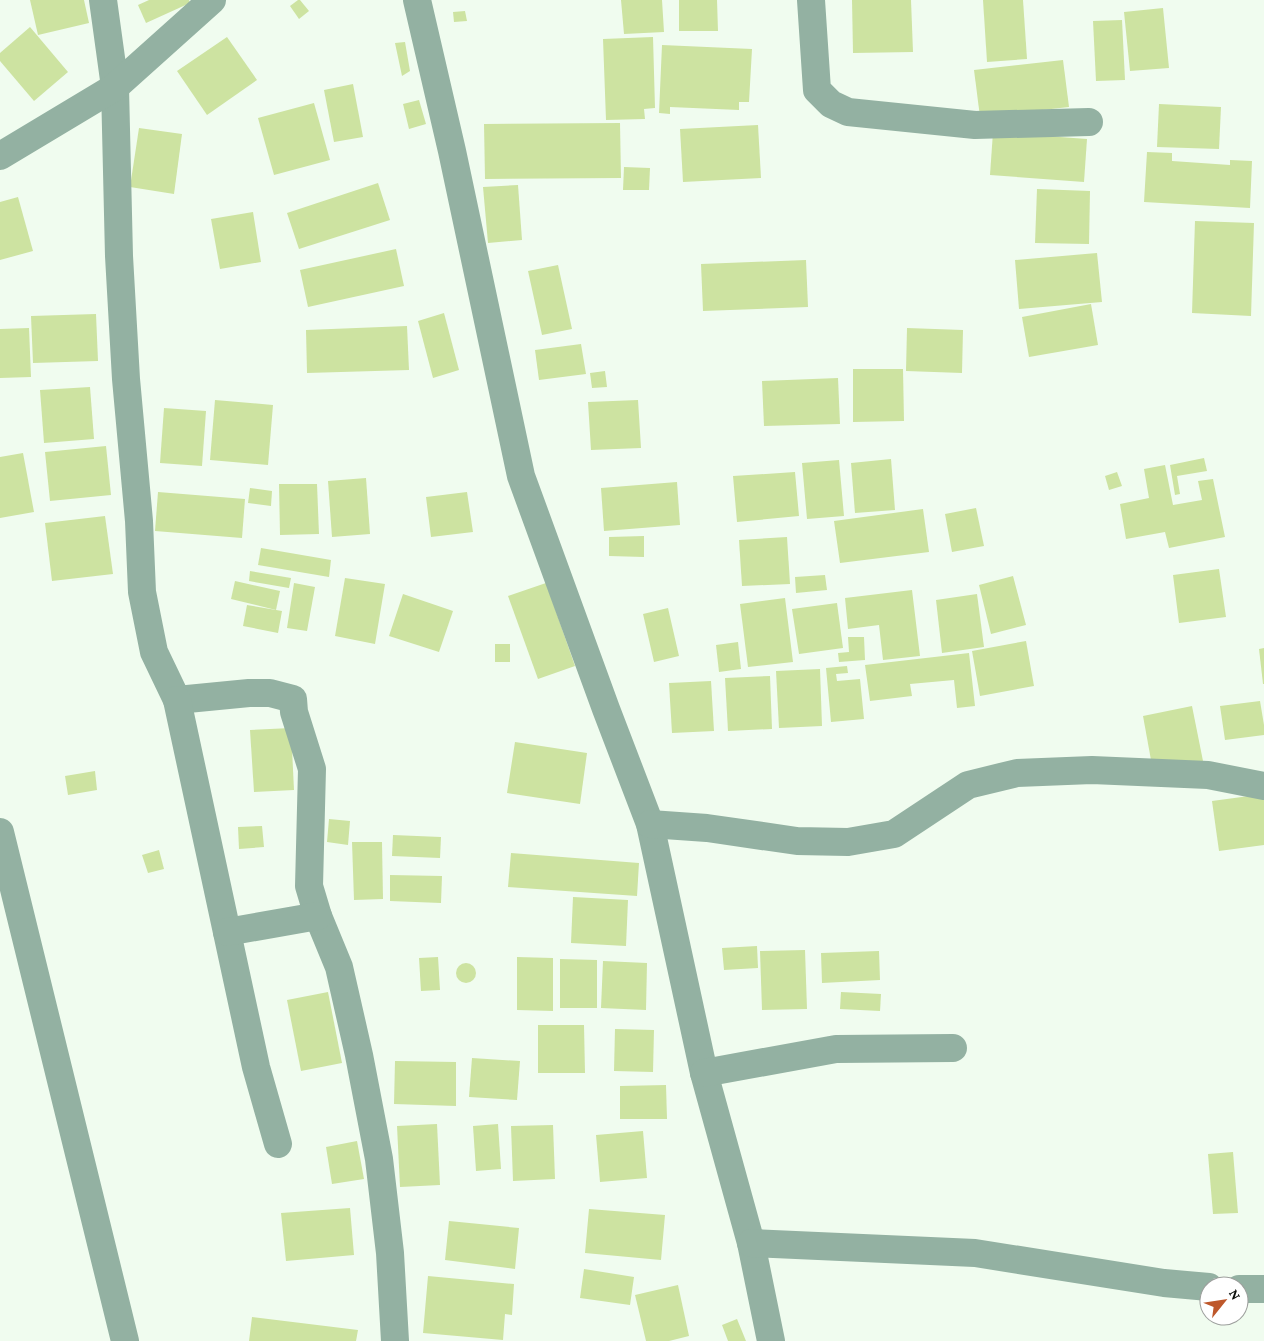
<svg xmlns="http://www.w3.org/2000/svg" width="1264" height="1341" viewBox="0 0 1264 1341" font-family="'Crimson Pro',serif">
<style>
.building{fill:#cde3a1}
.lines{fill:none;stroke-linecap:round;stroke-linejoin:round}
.minor{stroke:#93b1a2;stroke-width:28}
</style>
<rect width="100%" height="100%" fill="#f0fcef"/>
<!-- building -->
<g class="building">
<path d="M30,0H84L89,23L38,35Z"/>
<path d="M149,0H189L190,3L146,23L138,5Z"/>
<path d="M298,0H300L309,11L299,19L290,6Z"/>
<path d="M621,0H662L664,32L624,34Z"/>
<path d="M679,0H717L718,31H679Z"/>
<path d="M852,0H911L913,52L853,53Z"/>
<path d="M983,0H1023L1027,59L987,62Z"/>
<path d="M1163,8L1169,68L1130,71L1124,12Z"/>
<path d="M465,11L467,21L454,22L453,12Z"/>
<path d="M1122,20L1125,80L1096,81L1093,21Z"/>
<path d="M30,27L68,72L34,101L0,61V53Z"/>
<path d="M227,37L257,80L207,115L177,71Z"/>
<path d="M653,37L655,108L644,109L645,119L606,120L603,39Z"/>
<path d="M405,42L410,71L402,76L395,43Z"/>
<path d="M662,45L752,49L749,102H739V110L670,107V114L659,113Z"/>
<path d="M1063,60L1069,107L980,117L974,70Z"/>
<path d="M353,84L363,137L334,142L324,90Z"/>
<path d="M419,100L426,124L409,129L403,104Z"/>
<path d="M314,103L330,160L274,175L258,118Z"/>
<path d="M1159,104L1221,107L1219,149L1157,147Z"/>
<path d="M620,123L621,178L485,179L484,124Z"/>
<path d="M758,125L761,178L683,182L680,129Z"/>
<path d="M139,128L182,134L174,194L130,187Z"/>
<path d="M993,132L1087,139L1084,182L990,175Z"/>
<path d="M1147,152L1172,153V161L1230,165V160L1252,161L1250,208L1144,202Z"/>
<path d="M624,167L650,168L649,190H623Z"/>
<path d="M378,183L390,220L299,249L287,213Z"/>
<path d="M518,185L522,240L488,243L483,187Z"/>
<path d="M1037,189L1090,191L1089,244L1035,243Z"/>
<path d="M18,197L33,251L0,260V202Z"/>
<path d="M253,212L261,262L220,269L211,219Z"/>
<path d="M1195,221L1254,223L1251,316L1192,313Z"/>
<path d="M396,249L404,286L308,307L300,270Z"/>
<path d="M1097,253L1102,302L1019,309L1015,260Z"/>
<path d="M806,260L808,307L703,311L701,264Z"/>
<path d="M558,265L572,329L542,335L528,271Z"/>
<path d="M1091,304L1098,345L1029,357L1022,317Z"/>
<path d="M444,313L459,370L433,378L418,321Z"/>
<path d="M96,314L98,361L33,363L31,316Z"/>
<path d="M407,326L409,370L307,373L306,330Z"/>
<path d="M29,328L31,377L0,378V329Z"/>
<path d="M907,328L963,330L962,373L906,371Z"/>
<path d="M581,344L586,374L539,380L535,350Z"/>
<path d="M853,369H903L904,421L853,422Z"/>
<path d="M605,371L607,387L592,388L590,373Z"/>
<path d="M838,378L840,424L764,426L762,381Z"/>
<path d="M90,387L94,439L44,443L40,390Z"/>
<path d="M215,400L273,405L268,465L210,460Z"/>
<path d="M638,400L641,448L591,450L588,402Z"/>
<path d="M164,408L206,411L202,466L160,463Z"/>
<path d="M106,446L111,495L50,501L45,452Z"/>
<path d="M23,453L34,512L0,518V457Z"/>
<path d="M1204,458L1207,471L1177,476L1180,494L1175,495L1170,465Z"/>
<path d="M891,459L895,510L855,513L851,463Z"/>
<path d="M839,460L844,516L807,519L802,463Z"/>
<path d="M1165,465L1173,505L1202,500L1198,481L1213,479L1225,537L1169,548L1165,532L1126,539L1120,504L1149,498L1144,469Z"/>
<path d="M795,472L799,516L737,522L733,476Z"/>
<path d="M1117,472L1122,486L1109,490L1105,476Z"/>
<path d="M366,478L370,534L332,537L328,481Z"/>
<path d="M677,482L680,525L604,531L601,488Z"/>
<path d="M279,484H317L319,534L280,535Z"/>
<path d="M250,488L272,491L271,506L248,503Z"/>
<path d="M158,492L245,499L242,538L155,531Z"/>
<path d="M467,492L473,532L431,537L426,497Z"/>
<path d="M976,508L984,546L952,552L945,514Z"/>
<path d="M923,509L929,552L840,563L834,521Z"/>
<path d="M105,516L113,574L52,581L45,523Z"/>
<path d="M644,536V557L609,556V537Z"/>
<path d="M787,537L790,584L742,586L739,540Z"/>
<path d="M261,548L331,560L329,577L258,565Z"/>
<path d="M1219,569L1226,617L1179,623L1173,575Z"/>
<path d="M250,571L291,578L289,588L249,581Z"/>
<path d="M825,575L827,590L796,593L795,577Z"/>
<path d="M1013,576L1026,625L991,634L979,585Z"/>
<path d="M345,578L385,584L375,644L335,636Z"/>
<path d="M235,581L280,591L276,610L231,599Z"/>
<path d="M294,583L315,587L307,631L287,628Z"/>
<path d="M546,583L575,666L538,679L508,596Z"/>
<path d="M912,590L920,656L883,660L879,625L848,629L845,598Z"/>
<path d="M403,594L453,611L439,652L389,636Z"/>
<path d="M977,594L984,647L942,653L936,600Z"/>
<path d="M785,598L793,662L748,667L740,604Z"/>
<path d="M837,603L843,648L799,654L792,609Z"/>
<path d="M247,605L282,611L278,633L243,626Z"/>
<path d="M668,608L679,656L654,662L643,614Z"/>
<path d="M848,637H864L865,660L839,662L838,653L849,652Z"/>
<path d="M1026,641L1034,686L980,696L972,651Z"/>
<path d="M738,642L741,669L719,672L716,645Z"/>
<rect x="495" y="644" width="15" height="18"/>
<path d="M1264,648V684H1263L1259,649Z"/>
<path d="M969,653L975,706L957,708L954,680L910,684L912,696L870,701L865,665Z"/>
<path d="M847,666L848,673L836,674L837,681L860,679L864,719L831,722L826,668Z"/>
<path d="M820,669L822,726L779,728L776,671Z"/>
<path d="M770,676L772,729L728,731L725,678Z"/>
<path d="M711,681L714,731L672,733L669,683Z"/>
<path d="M1260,701L1264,725V735L1225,740L1220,706Z"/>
<path d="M1192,706L1203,761L1153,771L1143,716Z"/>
<path d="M291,728L294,790L254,792L250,730Z"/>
<path d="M515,742L587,753L580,804L507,793Z"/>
<path d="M95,771L97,790L68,795L65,776Z"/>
<path d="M1264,794V845L1219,851L1212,801Z"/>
<path d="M329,819L350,821L348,845L327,842Z"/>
<path d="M262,826L264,847L239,849L238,827Z"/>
<path d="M393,835L441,837L440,858L392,856Z"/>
<path d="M352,842H382L383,899L354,900Z"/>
<path d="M159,850L164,869L148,873L142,855Z"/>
<path d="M511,853L639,863L637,896L508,887Z"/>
<path d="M390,875L442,876L441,903L390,901Z"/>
<path d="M573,897L628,900L626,946L571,943Z"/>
<path d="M757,946L758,968L724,970L722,948Z"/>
<path d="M805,950L807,1009L762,1010L760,951Z"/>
<path d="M879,951L880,980L822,983L821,953Z"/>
<path d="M438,957L440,990L421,991L419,958Z"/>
<path d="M517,957L553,958V1011L517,1010Z"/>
<path d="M560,959L597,960V1008H560Z"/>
<path d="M603,961L647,963L646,1010L601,1008Z"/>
<circle cx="466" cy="973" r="10"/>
<path d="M328,992L342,1063L301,1071L287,1000Z"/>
<path d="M841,992L881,994L880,1011L840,1009Z"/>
<path d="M538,1025H584L585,1073H538Z"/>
<path d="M615,1029L654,1030L653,1072L614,1071Z"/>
<path d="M472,1058L520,1061L517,1100L469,1097Z"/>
<path d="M395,1061L456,1062V1106L394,1104Z"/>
<path d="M666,1085L667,1119H620V1086Z"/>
<path d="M437,1124L440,1185L400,1187L397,1126Z"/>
<path d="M498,1124L501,1169L476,1171L473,1126Z"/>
<path d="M553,1125L555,1179L513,1181L511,1126Z"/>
<path d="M643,1131L647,1178L600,1182L596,1135Z"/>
<path d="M357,1141L364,1179L332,1184L326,1147Z"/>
<path d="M1233,1152L1238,1213L1213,1214L1208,1154Z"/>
<path d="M350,1208L354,1255L286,1261L281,1213Z"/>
<path d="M589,1209L665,1215L661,1260L585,1253Z"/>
<path d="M449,1221L519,1228L515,1269L445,1260Z"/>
<path d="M584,1269L634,1277L630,1305L580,1298Z"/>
<path d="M428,1276L514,1284L512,1315L505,1314L503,1340L423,1333Z"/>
<path d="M678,1285L689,1336L669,1341H646L635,1295Z"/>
<path d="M252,1317L358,1330L356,1341H249Z"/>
<path d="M737,1319L746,1341H728L722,1325Z"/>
</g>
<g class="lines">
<!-- minor -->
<g class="minor">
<path d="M103,0L115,87L119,256L126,379L139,521L142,592L154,652L177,700L249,693H270L293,699L294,712L312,769L309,886L318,916L339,967L359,1055L379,1159L390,1253L395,1341"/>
<path d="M417,0L452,151L521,476L606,709L650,824L704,1073L751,1243L771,1341"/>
<path d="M811,0L817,90L831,104L848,112L975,125L1089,122"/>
<path d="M0,156L115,87L212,0"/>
<path d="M177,700L256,1067L278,1144"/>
<path d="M650,824L707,828L797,841L848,842L894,834L968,785L1017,773L1092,770L1208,775L1264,786"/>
<path d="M0,832L125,1341"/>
<path d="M227,932L318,916"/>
<path d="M704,1073L836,1049L953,1048"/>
<path d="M751,1243L975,1253L1164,1283L1209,1287"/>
<path d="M1239,1289H1264"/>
</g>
</g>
<!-- north arrow -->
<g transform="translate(1224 1301) rotate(60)"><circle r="24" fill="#ffffff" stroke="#9d9f9d"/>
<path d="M0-4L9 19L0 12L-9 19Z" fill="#be582b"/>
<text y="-8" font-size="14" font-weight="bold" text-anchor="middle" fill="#0a0e09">N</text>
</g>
</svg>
